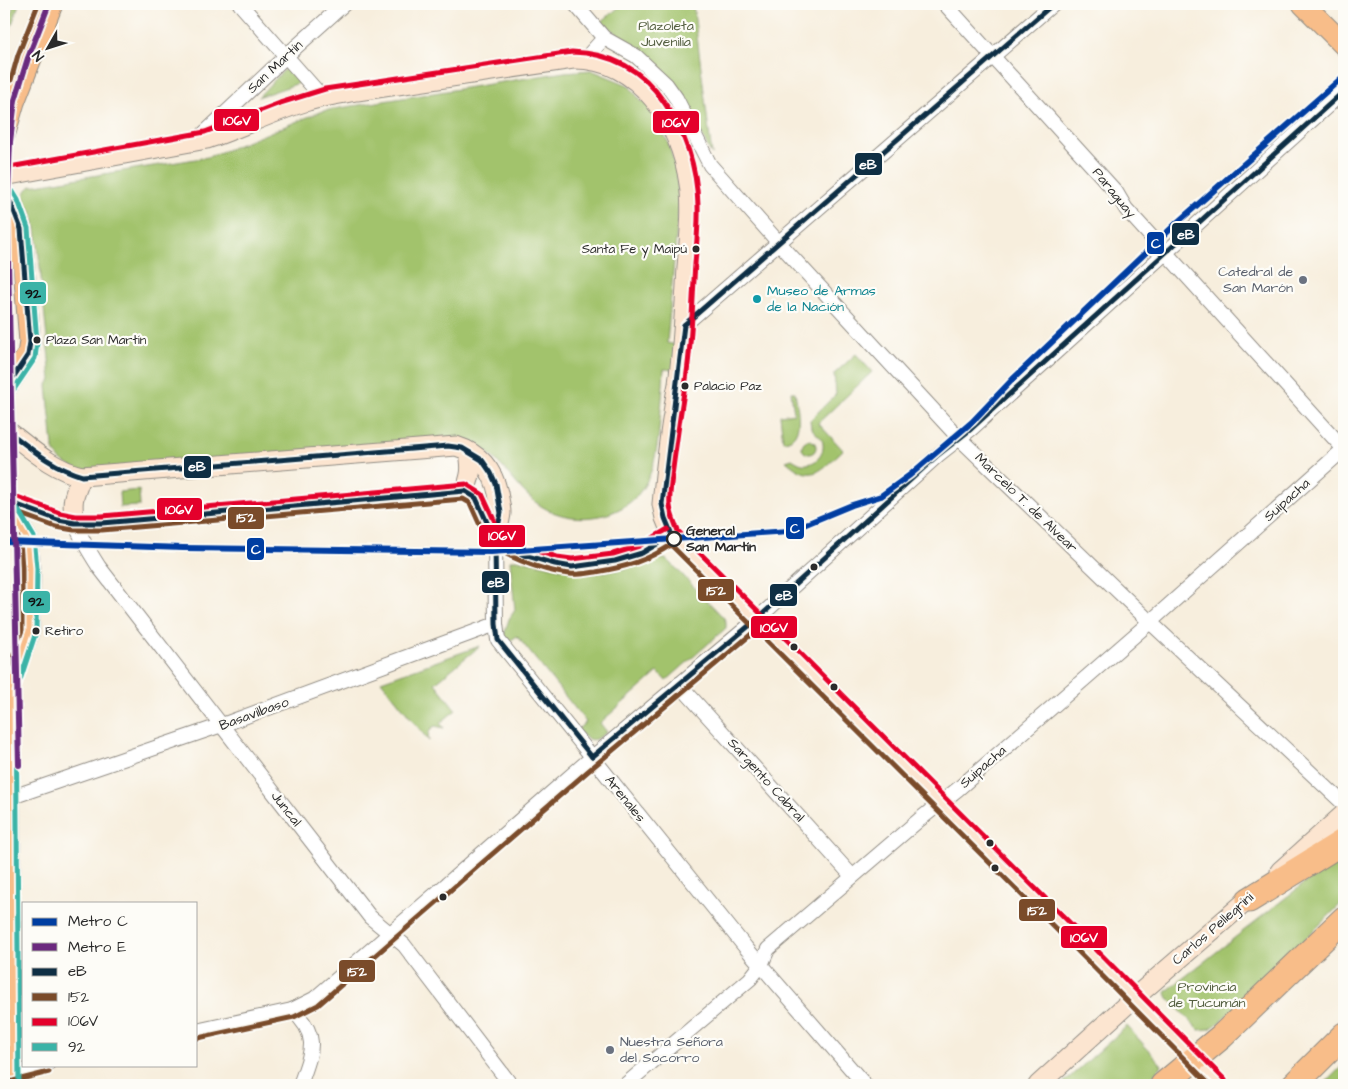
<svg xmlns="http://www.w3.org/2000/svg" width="1348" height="1089" viewBox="0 0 1348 1089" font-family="'Architects Daughter',sans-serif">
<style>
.green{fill:#a2c36c;stroke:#66774c}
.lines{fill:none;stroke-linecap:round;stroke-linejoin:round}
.street-casing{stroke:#918c84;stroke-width:16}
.secondary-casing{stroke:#918c84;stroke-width:21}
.primary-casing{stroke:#918c84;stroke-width:23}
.highway-casing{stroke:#918c84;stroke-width:27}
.street{stroke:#fff;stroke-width:14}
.secondary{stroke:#fce5d0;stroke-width:19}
.primary{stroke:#f8bd89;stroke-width:21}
.highway{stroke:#f8bd89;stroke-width:25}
.bus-1-casing{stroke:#fdfcf7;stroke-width:9}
.bus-2-casing{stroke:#fdfcf7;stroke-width:9}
.bus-3-casing{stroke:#fdfcf7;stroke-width:9}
.bus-4-casing{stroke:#fdfcf7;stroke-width:9}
.bus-1{stroke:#0f2f44;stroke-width:5}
.bus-2{stroke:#7a4b2a;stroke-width:5}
.bus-3{stroke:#e4002b;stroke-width:5}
.bus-4{stroke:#3bb3a7;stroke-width:5}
.metro-1-casing{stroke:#fdfcf7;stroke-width:10}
.metro-2-casing{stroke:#fdfcf7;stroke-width:10}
.metro-1{stroke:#003ea1;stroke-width:6}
.metro-2{stroke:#6b297e;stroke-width:6}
.bus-dot{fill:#2b2b2b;stroke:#fdfcf7;stroke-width:2}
.worship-dot{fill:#6b7280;stroke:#fdfcf7;stroke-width:2}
.culture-dot{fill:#0f9aa8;stroke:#fdfcf7;stroke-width:2}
.stop-dot{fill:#fdfcf7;stroke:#2b2b2b;stroke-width:2.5}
.labels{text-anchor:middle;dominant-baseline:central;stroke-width:4.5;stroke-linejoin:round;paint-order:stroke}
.bus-label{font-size:13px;fill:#2b2b2b;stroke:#fdfcf7;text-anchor:start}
.park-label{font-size:14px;fill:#556042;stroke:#fdfcf7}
.street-label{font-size:14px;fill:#2b2b2b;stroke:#fdfcf7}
.worship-label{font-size:14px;fill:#5b616d;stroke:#fdfcf7;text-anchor:end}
.culture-label{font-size:14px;fill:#0d838f;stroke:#fdfcf7;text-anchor:start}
.stop-label{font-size:14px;font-weight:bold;fill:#2b2b2b;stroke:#fdfcf7;text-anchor:start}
.line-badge{stroke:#fdfcf7;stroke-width:2}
.badge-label{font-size:14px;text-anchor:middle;font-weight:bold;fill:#fff}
.pale-badge-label{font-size:14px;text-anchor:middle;font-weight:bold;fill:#111}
</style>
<rect width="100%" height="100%" fill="#fdfcf7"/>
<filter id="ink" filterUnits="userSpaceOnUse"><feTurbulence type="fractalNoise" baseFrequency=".02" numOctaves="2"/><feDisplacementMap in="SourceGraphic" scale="10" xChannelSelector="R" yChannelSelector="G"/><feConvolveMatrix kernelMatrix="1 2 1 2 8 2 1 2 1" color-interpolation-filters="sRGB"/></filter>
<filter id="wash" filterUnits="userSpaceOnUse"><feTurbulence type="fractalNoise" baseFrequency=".0096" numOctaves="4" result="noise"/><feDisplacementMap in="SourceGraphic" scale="20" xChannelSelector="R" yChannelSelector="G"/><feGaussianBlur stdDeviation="1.12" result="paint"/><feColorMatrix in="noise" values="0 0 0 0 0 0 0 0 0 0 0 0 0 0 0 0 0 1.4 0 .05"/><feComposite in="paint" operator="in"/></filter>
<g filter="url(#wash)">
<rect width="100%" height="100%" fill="#f7eedd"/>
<!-- green -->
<g class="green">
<path d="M14,4H19L11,27L4,55V39Z"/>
<path d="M623,4H693L712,155L701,134L665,72L642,52L601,22Z"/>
<path d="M289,65L301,80L299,83L258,97Z"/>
<path d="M591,70L628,85L642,102L648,97L657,121L668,142L676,169L679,202L667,343L677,345L674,370L664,369C663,386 662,402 660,418C657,462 650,505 600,516C580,520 558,517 541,506C513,488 500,453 468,441L83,472C69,465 57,463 53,446L47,386L51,380L37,236C36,229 35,222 33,215C29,204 17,197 31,186L208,157L224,151L320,112L334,109L565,72Z"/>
<path d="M856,354L872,372L818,423L843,450C821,470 813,485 786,461L792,459C797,462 801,465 807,464C819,463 826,450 822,440C819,435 814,432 811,428L810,420L836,394L834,374Z"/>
<path d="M791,392H795C797,406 806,440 783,441L780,415L794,413Z"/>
<circle cx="809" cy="447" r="7"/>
<path d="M139,490L140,506L120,507L119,492Z"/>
<path d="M660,559H665L669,561L724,618L726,622V628L666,681L658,672L600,723L607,732C593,743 589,742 577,730L586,722L517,636L507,643L504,635L509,619L515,610L510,560H520L589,574L620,570Z"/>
<path d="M480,646L435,683L456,710L440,723L444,728L435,726C429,729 427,734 429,741L381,681Z"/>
<path d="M1344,852V901L1221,1021L1210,1029L1199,1030L1168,998L1166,993L1168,990Z"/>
<path d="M1127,1026L1162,1065L1154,1075L1134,1085H1061Z"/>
<path d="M1344,1064V1085H1323Z"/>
</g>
</g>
<g filter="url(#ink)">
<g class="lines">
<!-- street casing -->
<g class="street-casing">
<g id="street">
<path d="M240,4L322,97"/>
<path d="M575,4L604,38L636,56L666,84L676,98L710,165L779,243L959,438L1150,622L1344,804"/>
<path d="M945,4L1116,192L1126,209L1344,449"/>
<path d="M585,59L604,38"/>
<path d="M196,141L286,56L344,4"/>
<path d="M684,325L1053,4"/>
<path d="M75,523C81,539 90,553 99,567L370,917L404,945L511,1085"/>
<path d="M495,540L496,624L498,640L746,948L865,1085"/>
<path d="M679,684L852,876"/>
<path d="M9,798L222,725L496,624"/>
<path d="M292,1010C321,1036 311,1053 300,1085"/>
<path d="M196,1031L292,1010L314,999L438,892L582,766L756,620L938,455L971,429L1344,91"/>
<path d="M12,1074L47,1065"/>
<path d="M625,1085L750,979L761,965L768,949L919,820L958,789L1150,622L1344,449"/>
</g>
</g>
<!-- secondary casing -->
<g class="secondary-casing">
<g id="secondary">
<path d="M4,176L207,139C241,128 273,111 308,101C324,96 340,94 357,91L573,59C640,58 681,124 689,184C693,209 689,241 687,267C685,306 683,345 678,384C676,394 674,404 673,414C668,444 665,474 662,504L665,518L672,535L827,691L1063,926L1220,1085"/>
<path d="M4,428C28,446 52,470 82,476L456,446C479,453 493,470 498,493C499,499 501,507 501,513C500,522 497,531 495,540"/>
<path d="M465,491C471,475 472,470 469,452"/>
<path d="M4,500L58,520L75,523H102L465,491L476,498L495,540L524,555L555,564L572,567L583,566L615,561L642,553L660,543L672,535"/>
<path d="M75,523C71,501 73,497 82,476"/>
<path d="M1280,871L1344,814"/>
<path d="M1038,1085L1134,998L1258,891"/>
</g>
</g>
<!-- primary casing -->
<g class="primary-casing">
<g id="primary">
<path d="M1303,4L1344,45"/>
<path d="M4,136L14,102L52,4"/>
<path d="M4,191L11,203L21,229L30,342L28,355L4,391"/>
<path d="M4,500L27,539L30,568L29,631L8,691"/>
<path d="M4,672L8,691L9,729L12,1085"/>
</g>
</g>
<!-- highway casing -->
<g class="highway-casing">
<g id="highway">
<path d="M1249,900L1344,841"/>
<path d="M1163,1085L1222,1036L1344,919"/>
<path d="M1294,1085L1344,1035"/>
</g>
</g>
<!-- street -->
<use href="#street" class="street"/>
<!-- secondary -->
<use href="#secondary" class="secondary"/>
<!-- primary -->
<use href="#primary" class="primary"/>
<!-- highway -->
<use href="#highway" class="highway"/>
<!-- bus-1 casing -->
<g class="bus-1-casing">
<g id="bus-1">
<path d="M4,191L11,203L21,229L30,342L28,355L4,391"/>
<path d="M684,325L1053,4"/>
<path d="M4,428C29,447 51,467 82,476L448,446L462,448L482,460L491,473L496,484L501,513L495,540L496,624L498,640L592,757"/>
<path d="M4,500L58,520L75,523H102L465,491L476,498L495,540L524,555L555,564L572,567L615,561L642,553L672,535"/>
<path d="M672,535L665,518L662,504L684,325"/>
<path d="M592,757L756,620L938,455L971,429L1344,91"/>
</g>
</g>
<!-- bus-2 casing -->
<g class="bus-2-casing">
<g id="bus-2">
<path d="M11,80L18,55L37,7"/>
<path d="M4,508L56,527L74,530H102L463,499L470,503L488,543L491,546C516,560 541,571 570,574C578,575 588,573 596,572C626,567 646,561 671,545L1058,931L1210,1085"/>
<path d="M4,514L20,541L22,568V630L4,680"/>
<path d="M4,1002L5,1074C5,1079 8,1082 13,1081L49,1072"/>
<path d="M198,1038L294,1017L318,1005L587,772L761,626"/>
</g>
</g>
<!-- bus-3 casing -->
<g class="bus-3-casing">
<g id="bus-3">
<path d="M4,168L205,132L280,103L325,89L572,52C611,53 642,69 664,102C685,132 697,168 698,205C699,230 695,255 694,280C692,315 691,351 685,386C680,416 676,445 672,476C671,485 669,496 670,506C671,515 675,523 678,531L1068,921L1225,1080"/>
<path d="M7,493L60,513L76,516H102L466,484L482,494L501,535L527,548L557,557L572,559L613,554L639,546L668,529"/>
</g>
</g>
<!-- bus-4 casing -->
<g class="bus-4-casing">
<g id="bus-4">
<path d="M10,395L35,358L37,342L28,228L18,200L10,187"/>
<path d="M10,496L34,537L37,568L36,632L16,692L19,1085"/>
</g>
</g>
<!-- bus-1 -->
<use href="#bus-1" class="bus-1"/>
<!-- bus-2 -->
<use href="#bus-2" class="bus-2"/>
<!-- bus-3 -->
<use href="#bus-3" class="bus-3"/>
<!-- bus-4 -->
<use href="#bus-4" class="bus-4"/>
<!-- metro-1 casing -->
<g class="metro-1-casing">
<path id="metro-1" d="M4,542L183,548L491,552L789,531L852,505L881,496L910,475L972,422L1013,379L1179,221L1344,76"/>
</g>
<!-- metro-2 casing -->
<g class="metro-2-casing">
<path id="metro-2" d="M19,765L7,214L10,142L15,100L28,58L49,4"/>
</g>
<!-- metro-1 -->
<use href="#metro-1" class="metro-1"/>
<!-- metro-2 -->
<use href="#metro-2" class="metro-2"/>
</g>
</g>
<!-- markers -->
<g class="bus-dot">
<circle cx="696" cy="249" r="4.5"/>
<circle cx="37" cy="340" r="4.5"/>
<circle cx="685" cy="386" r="4.5"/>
<circle cx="814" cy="567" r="4.5"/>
<circle cx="36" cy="631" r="4.5"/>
<circle cx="794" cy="647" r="4.5"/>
<circle cx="834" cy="687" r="4.5"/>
<circle cx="990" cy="843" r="4.5"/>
<circle cx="995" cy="868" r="4.5"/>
<circle cx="443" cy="897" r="4.5"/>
</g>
<g class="worship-dot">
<circle cx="1303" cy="280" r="5"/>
<circle cx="610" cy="1050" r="5"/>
</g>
<circle class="culture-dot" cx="757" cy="299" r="5"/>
<circle class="stop-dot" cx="674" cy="539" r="7"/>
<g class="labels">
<!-- bus labels -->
<g class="bus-label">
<text x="687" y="249" text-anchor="end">Santa Fe y Maipú</text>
<text x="46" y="340">Plaza San Martín</text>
<text x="694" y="386">Palacio Paz</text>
<text x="45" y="631">Retiro</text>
</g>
<!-- park labels -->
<g class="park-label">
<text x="666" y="26">Plazoleta<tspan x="666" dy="16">Juvenilia</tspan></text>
<text x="1207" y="987">Provincia<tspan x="1207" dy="16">de Tucumán</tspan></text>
</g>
<!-- street labels -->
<g class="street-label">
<text transform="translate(275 67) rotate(-43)">San Martín</text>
<text transform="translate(1114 193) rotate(51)">Paraguay</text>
<text transform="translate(1287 500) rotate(-42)">Suipacha</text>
<text transform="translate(1026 503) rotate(44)">Marcelo T. de Alvear</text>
<text transform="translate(254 714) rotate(-20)">Basavilbaso</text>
<text transform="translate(983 767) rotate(-41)">Suipacha</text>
<text transform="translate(766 780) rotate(48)">Sargento Cabral</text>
<text transform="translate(625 799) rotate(51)">Arenales</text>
<text transform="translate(286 809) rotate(52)">Juncal</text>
<text transform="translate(1213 929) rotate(-41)">Carlos Pellegrini</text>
</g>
<!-- worship labels -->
<g class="worship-label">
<text x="1293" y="272">Catedral de<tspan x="1293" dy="16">San Marón</tspan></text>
<text x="620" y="1042" text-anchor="start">Nuestra Señora<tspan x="620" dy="16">del Socorro</tspan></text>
</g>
<!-- culture labels -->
<g class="culture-label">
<text x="767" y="291">Museo de Armas<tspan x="767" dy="16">de la Nación</tspan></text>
</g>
<!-- stop labels -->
<g class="stop-label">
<text x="686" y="531">General<tspan x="686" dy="16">San Martín</tspan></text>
</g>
</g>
<g class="line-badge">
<rect x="213" y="108" width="47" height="24" rx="5" fill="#e4002b"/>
<rect x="652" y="110" width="48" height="24" rx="5" fill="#e4002b"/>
<rect x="854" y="152" width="29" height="24" rx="5" fill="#0f2f44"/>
<rect x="1171" y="222" width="29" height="24" rx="5" fill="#0f2f44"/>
<rect x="1146" y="231" width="19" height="24" rx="5" fill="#003ea1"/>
<rect x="19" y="281" width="28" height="24" rx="5" fill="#3bb3a7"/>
<rect x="183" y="455" width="29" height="24" rx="5" fill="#0f2f44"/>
<rect x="156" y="497" width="47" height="24" rx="5" fill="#e4002b"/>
<rect x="227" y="506" width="38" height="24" rx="5" fill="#7a4b2a"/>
<rect x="785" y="516" width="20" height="24" rx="5" fill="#003ea1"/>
<rect x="478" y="524" width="48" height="24" rx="5" fill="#e4002b"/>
<rect x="246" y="537" width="19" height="24" rx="5" fill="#003ea1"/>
<rect x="481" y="570" width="29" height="24" rx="5" fill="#0f2f44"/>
<rect x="697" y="578" width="38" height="24" rx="5" fill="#7a4b2a"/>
<rect x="769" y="583" width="29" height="24" rx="5" fill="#0f2f44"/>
<rect x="22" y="590" width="29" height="24" rx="5" fill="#3bb3a7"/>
<rect x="750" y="615" width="48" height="24" rx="5" fill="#e4002b"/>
<rect x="1018" y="898" width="38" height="24" rx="5" fill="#7a4b2a"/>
<rect x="1060" y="925" width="48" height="24" rx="5" fill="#e4002b"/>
<rect x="338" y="959" width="38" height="24" rx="5" fill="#7a4b2a"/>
</g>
<g class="badge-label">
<text x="237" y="125">106V</text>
<text x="676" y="127">106V</text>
<text x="868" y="169">eB</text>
<text x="1186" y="239">eB</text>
<text x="1156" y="248">C</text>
<text x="197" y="471">eB</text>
<text x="179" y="514">106V</text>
<text x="246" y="522">152</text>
<text x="795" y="533">C</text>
<text x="502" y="540">106V</text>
<text x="256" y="554">C</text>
<text x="496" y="587">eB</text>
<text x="716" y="595">152</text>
<text x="784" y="600">eB</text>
<text x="774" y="632">106V</text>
<text x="1037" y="915">152</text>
<text x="1084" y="942">106V</text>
<text x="357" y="976">152</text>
</g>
<g class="pale-badge-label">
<text x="33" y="298">92</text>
<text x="36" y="606">92</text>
</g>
<!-- margin -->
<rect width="1348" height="1089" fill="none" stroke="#fdfcf7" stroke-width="20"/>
<!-- legend -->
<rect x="22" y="902" width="175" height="165" fill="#fdfcf7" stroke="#a9a8a5"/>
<rect x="32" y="918" width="25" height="8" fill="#003ea1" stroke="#a9a8a5"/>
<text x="68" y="926" font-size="15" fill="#2b2b2b">Metro C</text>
<rect x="32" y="943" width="25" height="8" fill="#6b297e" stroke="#a9a8a5"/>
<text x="68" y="952" font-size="15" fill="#2b2b2b">Metro E</text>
<rect x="32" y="968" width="25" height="8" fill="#0f2f44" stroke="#a9a8a5"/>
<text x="68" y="976" font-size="15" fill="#2b2b2b">eB</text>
<rect x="32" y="993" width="25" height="8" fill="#7a4b2a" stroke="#a9a8a5"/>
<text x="68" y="1002" font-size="15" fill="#2b2b2b">152</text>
<rect x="32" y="1018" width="25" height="8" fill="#e4002b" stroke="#a9a8a5"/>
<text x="68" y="1026" font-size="15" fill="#2b2b2b">106V</text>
<rect x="32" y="1043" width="25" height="8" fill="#3bb3a7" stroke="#a9a8a5"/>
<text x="68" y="1052" font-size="15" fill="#2b2b2b">92</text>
<!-- north arrow -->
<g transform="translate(48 48) rotate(231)" stroke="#fdfcf7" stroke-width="4" paint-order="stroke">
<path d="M0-4L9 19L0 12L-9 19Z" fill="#2b2b2b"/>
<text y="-8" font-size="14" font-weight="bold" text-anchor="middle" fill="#2b2b2b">N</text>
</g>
</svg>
